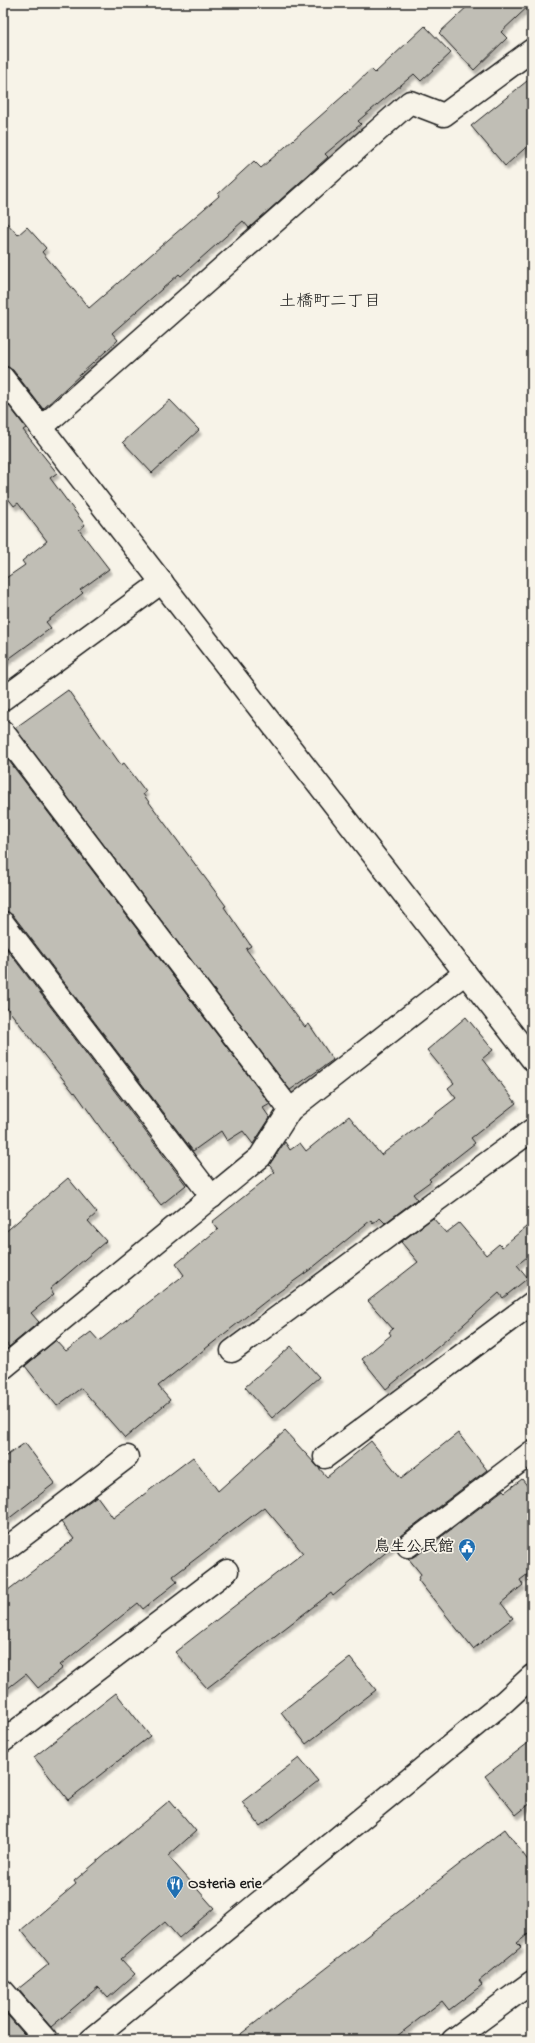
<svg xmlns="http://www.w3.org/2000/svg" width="535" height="2043" viewBox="0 0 535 2043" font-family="'Indie Flower','Klee One',sans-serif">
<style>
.building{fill:#c0beb5;stroke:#1c1c1c;filter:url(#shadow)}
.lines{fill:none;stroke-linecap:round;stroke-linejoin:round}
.street-casing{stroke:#1c1c1c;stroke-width:25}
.secondary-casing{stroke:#1c1c1c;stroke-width:25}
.street{stroke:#f7f3e8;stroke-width:22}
.secondary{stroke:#f7f3e8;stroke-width:22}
.labels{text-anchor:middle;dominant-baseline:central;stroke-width:3.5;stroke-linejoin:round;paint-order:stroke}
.poi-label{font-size:16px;font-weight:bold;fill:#1c1c1c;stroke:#f7f3e8;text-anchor:end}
.neighbourhood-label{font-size:17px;fill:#1c1c1c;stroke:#f7f3e8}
</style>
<defs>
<filter id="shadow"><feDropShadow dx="2.5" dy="4.5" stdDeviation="1" flood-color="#0004"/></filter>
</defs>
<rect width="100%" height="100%" fill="#f7f3e8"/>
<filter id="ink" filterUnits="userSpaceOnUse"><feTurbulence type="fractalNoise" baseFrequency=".025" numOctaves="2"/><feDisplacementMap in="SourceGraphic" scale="8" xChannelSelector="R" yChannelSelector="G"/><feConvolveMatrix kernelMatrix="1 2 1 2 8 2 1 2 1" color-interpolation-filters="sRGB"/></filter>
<g filter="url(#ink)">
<!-- building -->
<g class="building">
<path d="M471,3H532L501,32L507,38L474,70L439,33Z"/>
<path d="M425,26L451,53L421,81L414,74L358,121L361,124L325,154L328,157L249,228L243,221L181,276L179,274L112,333L118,340L43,409L13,370L3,366V219L18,235L27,227L46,248L42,252L89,308L219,196L218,194L254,161L261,168L343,96L371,69L375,73Z"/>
<path d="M532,77V142L505,166L471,126Z"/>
<path d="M3,398L26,428L23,430L57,473L50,478L85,525L79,530L109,569L80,590L83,593L46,622L51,628L3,663V580L25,565L22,561L47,541L18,503L14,506L3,492Z"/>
<path d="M170,400L199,430L152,473L123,442Z"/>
<path d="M68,690L121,765L124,763L146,792L143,794L226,906L224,907L251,946L246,949L305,1027L309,1024L333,1060L290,1090L15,728Z"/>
<path d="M3,753L270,1104L263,1108L270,1118L253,1144L243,1131L227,1141L221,1131L193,1151L13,915L3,911Z"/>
<path d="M3,944L186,1185L161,1205L102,1130L75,1092L74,1093L3,1003Z"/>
<path d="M466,1017L493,1050L482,1059L516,1103L471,1138L475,1143L429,1179L431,1181L413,1194L417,1199L385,1223L380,1218L373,1223L371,1220L311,1269L266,1301L158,1386L170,1400L125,1438L81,1388L57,1406L25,1366L56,1340L66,1351L91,1332L99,1341L184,1275L176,1264L218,1229L212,1222L275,1172L269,1165L285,1142L290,1150L300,1143L306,1151L349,1116L381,1155L456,1098L448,1088L454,1083L427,1050Z"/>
<path d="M68,1178L97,1213L88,1221L106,1241L50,1289L54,1294L31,1313L39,1322L9,1347L3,1339V1234Z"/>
<path d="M433,1218L446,1233L459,1223L486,1255L499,1244L502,1247L532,1222V1253L517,1265L528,1278L503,1298L499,1293L439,1346L386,1389L362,1359L391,1335L389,1332L393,1329L368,1301L418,1262L401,1242Z"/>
<path d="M291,1346L319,1377L272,1418L245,1387Z"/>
<path d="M285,1431L327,1477L371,1441L401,1478L458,1433L487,1470L400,1536L396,1544L333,1596L331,1593L207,1688L175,1652L303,1553L264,1507L173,1576L177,1582L143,1609L138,1603L60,1665L63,1668L38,1688L26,1674L3,1692V1594L74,1539L61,1522L97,1496L113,1518L193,1457L218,1491Z"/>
<path d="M25,1443L55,1483L3,1523V1458Z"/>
<path d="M522,1479L532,1492V1571L520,1580L523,1585L501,1603L513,1618L473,1649L418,1580L421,1574L408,1558L416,1556L503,1490L505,1492Z"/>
<path d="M350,1658L376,1690L306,1744L281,1712Z"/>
<path d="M116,1693L150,1736L68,1800L34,1757Z"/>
<path d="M532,1740V1802L516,1815L485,1776Z"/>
<path d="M299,1758L318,1781L260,1826L242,1802Z"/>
<path d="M170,1800L196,1831L168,1856L214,1908L179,1938L165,1922L121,1959L135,1974L108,1998L98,1987L51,2027L18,1989L49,1964L21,1930L76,1884L74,1881Z"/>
<path d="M505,1829L532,1866V1931L517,1943L521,1947L479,1981L482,1985L449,2010L442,2001L392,2040H233Z"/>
<path d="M3,2010L29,2040H3Z"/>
</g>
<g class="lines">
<!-- street casing -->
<g class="street-casing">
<g id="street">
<path d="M3,378L532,1059"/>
<path d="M41,428L410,102L444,115L532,50"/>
<path d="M3,699L162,582"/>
<path d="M3,732L290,1110"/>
<path d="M3,923L212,1197"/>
<path d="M232,1351L532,1130"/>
<path d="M3,1368L260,1157L290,1110L465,973"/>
<path d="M325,1457L532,1303"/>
<path d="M408,1546L532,1452"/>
<path d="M3,1551L127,1457"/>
<path d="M3,1741L227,1571"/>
<path d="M3,1991L46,2040"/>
<path d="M453,2040L532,1982"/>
</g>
</g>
<!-- secondary casing -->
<g class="secondary-casing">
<path id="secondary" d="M91,2040L505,1701L532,1676"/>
</g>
<!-- street -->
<use href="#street" class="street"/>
<!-- secondary -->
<use href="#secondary" class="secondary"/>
</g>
</g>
<!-- icons -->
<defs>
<g id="civic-pin" transform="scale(0.9)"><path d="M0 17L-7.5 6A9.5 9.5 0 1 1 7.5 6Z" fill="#1f6fb2" stroke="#f7f3e8"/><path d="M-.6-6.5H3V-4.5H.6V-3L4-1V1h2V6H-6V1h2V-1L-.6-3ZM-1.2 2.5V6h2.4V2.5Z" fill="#fff"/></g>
<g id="restaurant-pin" transform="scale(0.9)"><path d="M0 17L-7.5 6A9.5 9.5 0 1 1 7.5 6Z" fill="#1f6fb2" stroke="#f7f3e8"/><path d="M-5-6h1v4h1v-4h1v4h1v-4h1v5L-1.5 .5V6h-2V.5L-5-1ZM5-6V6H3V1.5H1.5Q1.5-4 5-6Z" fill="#fff"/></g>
</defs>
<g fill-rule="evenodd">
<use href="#civic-pin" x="467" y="1547"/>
<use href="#restaurant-pin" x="175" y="1884"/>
</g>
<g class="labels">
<!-- poi labels -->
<g class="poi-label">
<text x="454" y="1547">鳥生公民館</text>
<text x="188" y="1884" text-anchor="start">Osteria erie</text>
</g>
<!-- neighbourhood labels -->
<g class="neighbourhood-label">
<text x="330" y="301">土橋町二丁目</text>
</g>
</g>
<!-- margin -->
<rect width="535" height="2043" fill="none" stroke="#f7f3e8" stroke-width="16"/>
<rect x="8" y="8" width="519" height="2027" fill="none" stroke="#1c1c1c" stroke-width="1.5" filter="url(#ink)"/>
</svg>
